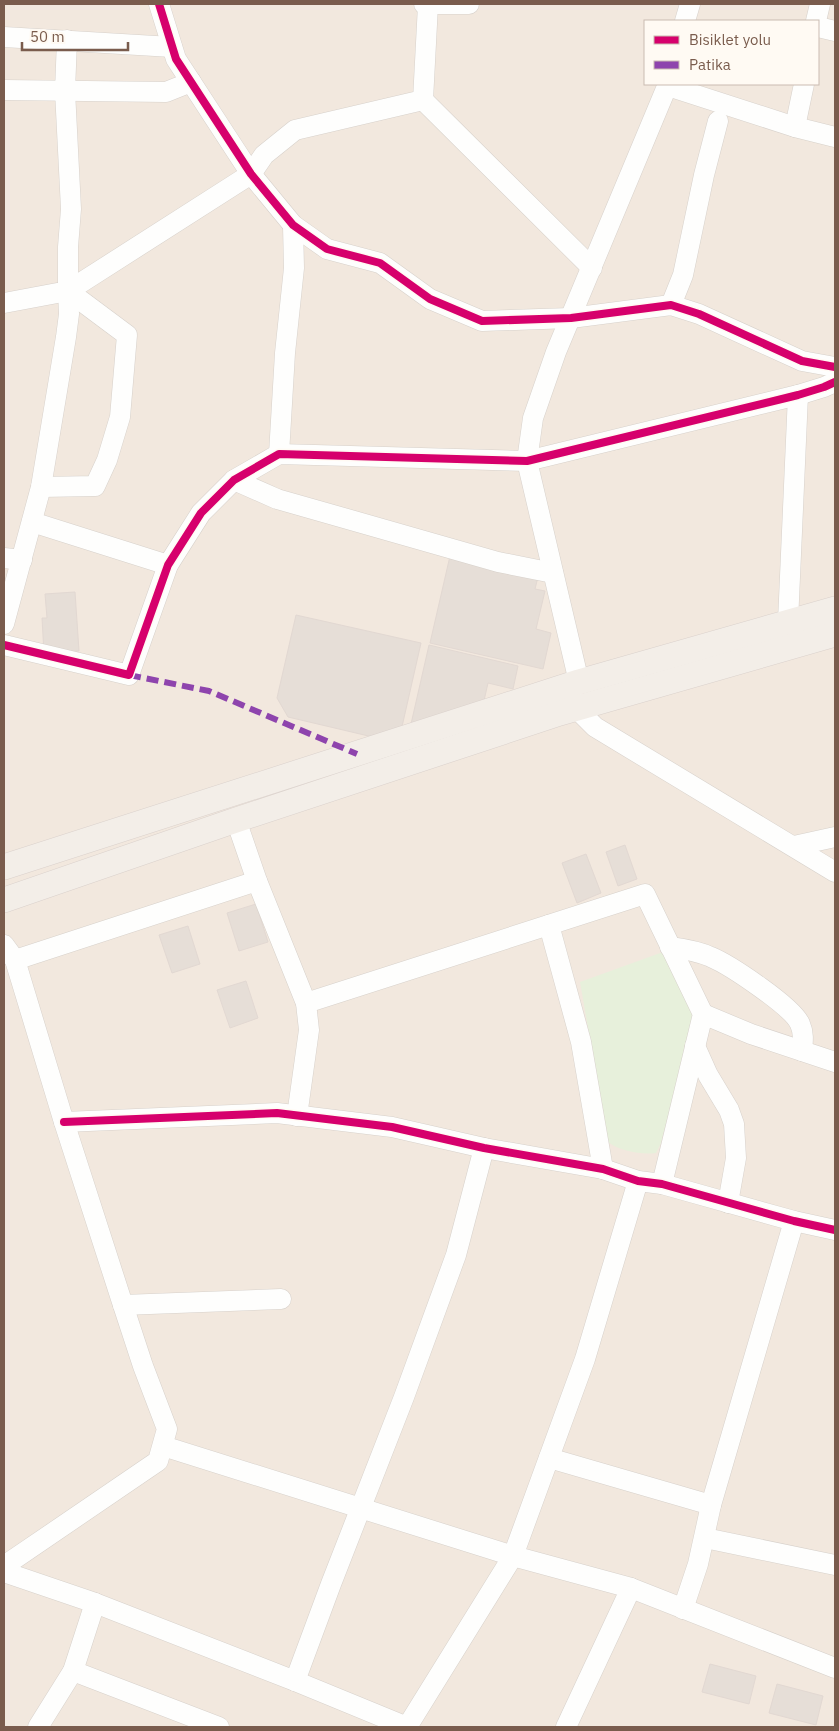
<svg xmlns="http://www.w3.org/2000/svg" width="839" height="1731" viewBox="0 0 839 1731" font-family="'IBM Plex Sans',sans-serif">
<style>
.residential{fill:#f2e8de;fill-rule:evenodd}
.green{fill:#e7f0db}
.building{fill:#e6ded7;stroke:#e2d8d2}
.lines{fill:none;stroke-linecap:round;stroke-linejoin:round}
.minor-casing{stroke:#d7d1cb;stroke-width:21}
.major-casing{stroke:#dad1cc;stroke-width:26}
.minor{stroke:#fefefd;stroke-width:20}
.major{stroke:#f3eee8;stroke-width:25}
.quiet{stroke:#8e44ad;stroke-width:6;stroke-dasharray:12 6;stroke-linecap:butt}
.cycleway-casing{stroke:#fffaf3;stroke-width:11}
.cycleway{stroke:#d6006c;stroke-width:8}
</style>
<rect width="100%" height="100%" fill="#f9f5f0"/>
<!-- residential -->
<path class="residential" d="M4,4H835V1727H4ZM645,21H818V84H645Z"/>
<!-- green -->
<path class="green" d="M663,952L694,1018L661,1143L656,1153C641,1155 620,1151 608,1142L580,982Z"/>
<!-- building -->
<g class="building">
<path d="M450,556L538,577L535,589L545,591L536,629L551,633L543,669L430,643Z"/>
<path d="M75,592L79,651L44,653L42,618H47L45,594Z"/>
<path d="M296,615L421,643L401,731L377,738L288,717L277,698Z"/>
<path d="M429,645L518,666L513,689L488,683L483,705L411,724Z"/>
<path d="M625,845L637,879L618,886L606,852Z"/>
<path d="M586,854L601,893L577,903L562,863Z"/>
<path d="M256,904L268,942L239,951L227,913Z"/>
<path d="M188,926L200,964L172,973L159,935Z"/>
<path d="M246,981L258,1018L230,1028L217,990Z"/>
<path d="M710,1664L756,1676L749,1704L702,1692Z"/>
<path d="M777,1684L823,1696L816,1725L769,1713Z"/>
</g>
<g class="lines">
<!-- minor casing -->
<g class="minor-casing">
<g id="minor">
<path d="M159,4L176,59L251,174L293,225L327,249L380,263L430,299L482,321L571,318L671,305L699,314L802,361L835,367"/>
<path d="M424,4H469"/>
<path d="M685,21L690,4"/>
<path d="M816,21L820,4"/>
<path d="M818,27L835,31"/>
<path d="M4,37L172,47"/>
<path d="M668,86L795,127L835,137"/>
<path d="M4,90L166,92L191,82"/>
<path d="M423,100L592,268"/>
<path d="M795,127L804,84"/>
<path d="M68,291L251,174L264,155L295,130L423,100L428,5"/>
<path d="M4,303L68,291V247L71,209L65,91L67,40"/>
<path d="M671,305L683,275L704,175L718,121"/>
<path d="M279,454L285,353L294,268L293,225"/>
<path d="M234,480L277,499L498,562L553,573"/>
<path d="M41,487L95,486L107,460L120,417L127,335L68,291"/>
<path d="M32,522L168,565"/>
<path d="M4,558L22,560"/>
<path d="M788,622L798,395"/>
<path d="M4,624L41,487L66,337L69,314L68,291"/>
<path d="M4,645L129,675L168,565L201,513L234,480L279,454L527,461L798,395L824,387L835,382"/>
<path d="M579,682L527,461L533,418L556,352L668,84"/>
<path d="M572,696L576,708L595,727L835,872"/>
<path d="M236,820L257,881L306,1003L309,1030L297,1116"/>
<path d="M794,846L835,837"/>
<path d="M549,925L581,1042L603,1169"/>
<path d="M4,945L15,960L64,1122L123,1305L143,1366L167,1429L158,1461L4,1566"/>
<path d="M670,947C685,949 698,951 711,957C730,965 793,1007 800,1024C804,1033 803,1041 802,1051"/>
<path d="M15,960L257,881"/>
<path d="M306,1003L645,894L703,1014L662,1184"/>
<path d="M703,1014L751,1034L835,1062"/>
<path d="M695,1046L708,1075L729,1110L734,1124L736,1158L728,1203"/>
<path d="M64,1122L277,1113L392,1127L484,1148L603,1169L638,1181L662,1184L794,1221L835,1230"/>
<path d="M123,1305L281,1299"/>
<path d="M163,1446L513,1556L631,1588L835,1668"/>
<path d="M549,1458L711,1505"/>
<path d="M705,1538L835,1565"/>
<path d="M4,1572L95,1603"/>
<path d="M683,1609L698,1564L711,1505L794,1221"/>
<path d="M73,1671L219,1727"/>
<path d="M295,1681L331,1584L404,1397L456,1255L484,1148"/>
<path d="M38,1727L73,1671L95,1603L295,1681L407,1727"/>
<path d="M407,1727L513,1556L585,1359L638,1181"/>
<path d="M566,1727L631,1588"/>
</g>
</g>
<!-- major casing -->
<g class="major-casing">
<g id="major">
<path d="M4,867L579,682L835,609"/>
<path d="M4,900L236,820L560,713L835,634"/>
</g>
</g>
<!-- minor -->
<use href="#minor" class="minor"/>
<!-- major -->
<use href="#major" class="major"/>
<!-- quiet -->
<path class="quiet" d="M129,675L209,691L357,754"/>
<!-- cycleway casing -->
<g class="cycleway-casing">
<g id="cycleway">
<path d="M159,4L176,59L251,174L293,225L327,249L380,263L430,299L482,321L571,318L671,305L699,314L802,361L835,367"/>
<path d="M4,645L129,675L168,565L201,513L234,480L279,454L527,461L798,395L824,387L835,382"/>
<path d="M64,1122L277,1113L392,1127L484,1148L603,1169L638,1181L662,1184L794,1221L835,1230"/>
</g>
</g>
<!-- cycleway -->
<use href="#cycleway" class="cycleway"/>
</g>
<!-- border -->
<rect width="839" height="1731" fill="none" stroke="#7a5c4d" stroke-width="10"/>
<!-- legend -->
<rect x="644" y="20" width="175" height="65" fill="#fffaf3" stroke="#cabbb1"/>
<rect x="654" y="36" width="25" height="8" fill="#d6006c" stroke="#cabbb1"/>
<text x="689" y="45" font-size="15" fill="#7a5c4d">Bisiklet yolu</text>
<rect x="654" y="61" width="25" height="8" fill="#8e44ad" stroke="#cabbb1"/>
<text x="689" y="70" font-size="15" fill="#7a5c4d">Patika</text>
<!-- scale -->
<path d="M22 42v8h106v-8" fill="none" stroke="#7a5c4d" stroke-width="2.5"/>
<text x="30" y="42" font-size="15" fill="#7a5c4d" stroke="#fffaf3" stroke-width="4" paint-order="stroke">50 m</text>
</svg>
